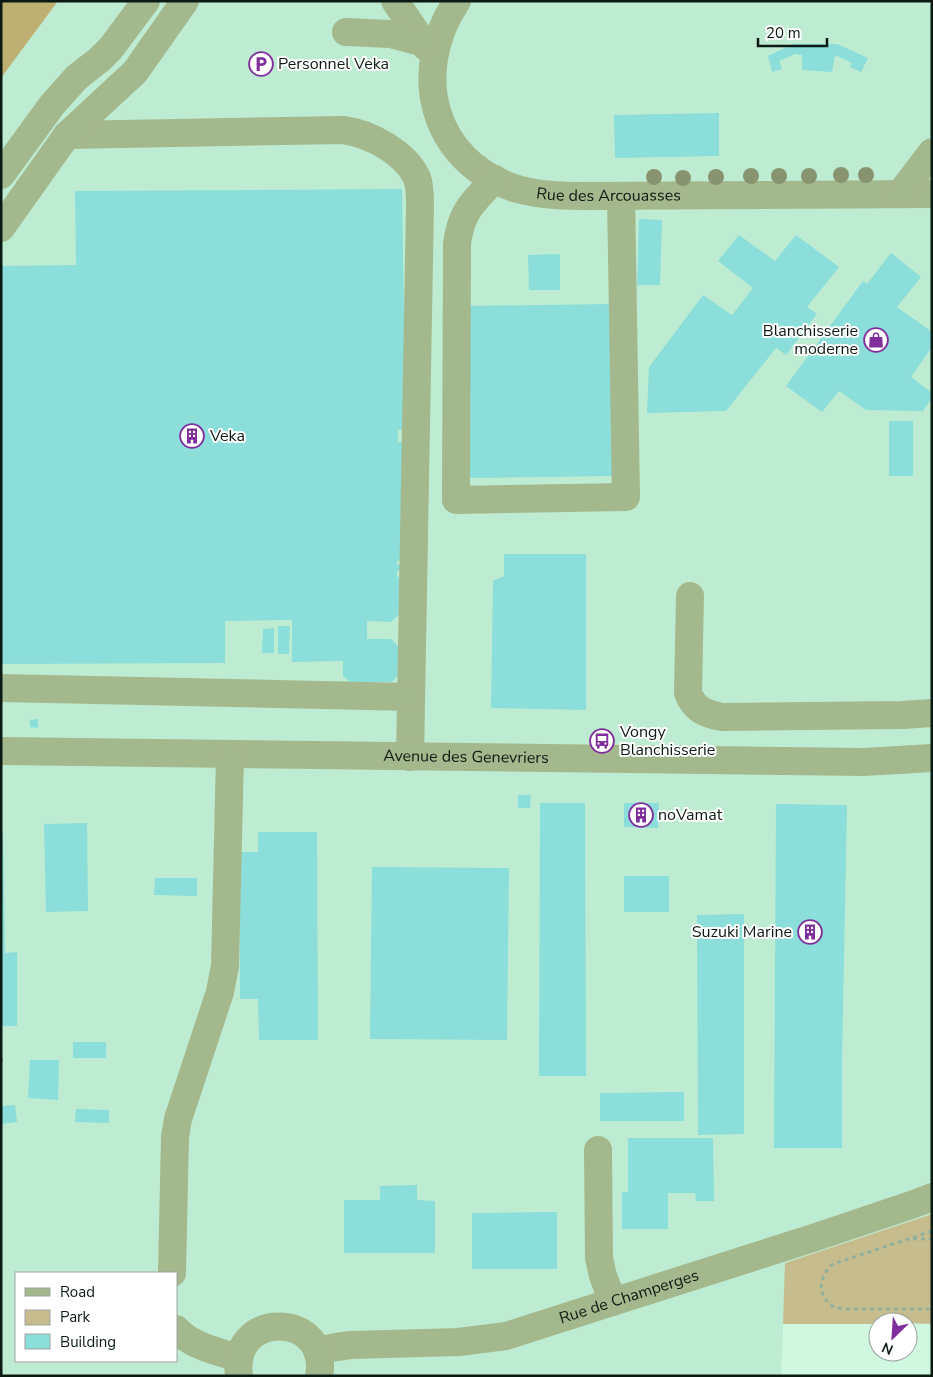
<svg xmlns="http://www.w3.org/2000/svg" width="933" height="1377" viewBox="0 0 933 1377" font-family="'Nunito Sans',sans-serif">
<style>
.built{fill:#beecd2;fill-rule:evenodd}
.green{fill:#c7bc8d}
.forest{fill:#beb073}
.building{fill:#8bded9}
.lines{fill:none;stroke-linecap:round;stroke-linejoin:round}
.path{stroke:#91b19e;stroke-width:3;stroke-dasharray:4 4;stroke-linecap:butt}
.minor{stroke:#a4b88d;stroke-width:28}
.tree{fill:#88946f}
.labels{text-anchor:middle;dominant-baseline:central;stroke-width:4;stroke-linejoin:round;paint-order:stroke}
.poi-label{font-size:16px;fill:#0b1a12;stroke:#fff;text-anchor:start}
.street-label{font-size:16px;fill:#0b1a12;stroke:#fff}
</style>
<rect width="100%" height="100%" fill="#d0f7e0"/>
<!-- built -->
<path class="built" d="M58,1H932V1214L786,1263L781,1376H1V78ZM16,1273H176V1361H16Z"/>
<!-- green -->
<path class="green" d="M932,1214V1324L878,1322V1324H783L785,1263Z"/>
<!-- forest -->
<path class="forest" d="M1,1H58L1,78Z"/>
<!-- building -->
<g class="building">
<path d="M793,44H837L868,58L861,72L850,67L852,63L835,55L832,72L802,70V55L795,54L779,61L782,69L772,72L768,56Z"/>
<path d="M719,113V156L615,158L614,115Z"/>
<path d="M402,189L406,430H398V442H406L402,560L397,561V565L407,564L408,571H397V577L402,576V611L391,622L367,621V639H391L398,646V675L392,682H350L343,676V661L292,662V620L225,621V663L1,664L2,266L76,265L75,191Z"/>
<path d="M639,219L662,220L660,285H637Z"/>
<path d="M739,235L775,261L796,235L839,267L807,307L817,314L786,355L776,348L726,411L647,413L649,367L703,295L732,315L753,288L718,261Z"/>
<path d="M891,253L921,277L897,307L932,332V347L911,377L932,393V398L923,411L866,410L839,391L822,412L786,386L863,281L867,284Z"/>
<path d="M560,254V290H529L528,255Z"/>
<path d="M611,304L613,476L465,478L463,306Z"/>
<rect x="889" y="421" width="24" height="55"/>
<path d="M504,554H586V710L491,708L493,581L504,576Z"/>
<path d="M278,626H290L289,654H278Z"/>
<path d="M274,628V653H262L263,629Z"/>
<path d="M38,719V728L30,727V720Z"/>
<path d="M518,795H531L530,808H518Z"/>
<path d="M540,803H585L586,1076H539Z"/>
<path d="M624,803H659L658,828L624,827Z"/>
<path d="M776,804L847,805L842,1061V1148H774Z"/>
<path d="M87,823L88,911L46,912L44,824Z"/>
<path d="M1,832H3L5,953L17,952V1026H1Z"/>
<path d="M258,832H317L318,1040H259L258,999H240L239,852H258Z"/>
<path d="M372,867L509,868L507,1040L370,1039Z"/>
<rect x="624" y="876" width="45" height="36"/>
<path d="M155,878H197V896L154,895Z"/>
<path d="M744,914V1134L698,1135L697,915Z"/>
<rect x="73" y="1042" width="33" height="16"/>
<path d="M30,1060H59L58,1100L28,1098Z"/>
<path d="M684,1092V1121H600V1093Z"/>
<path d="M15,1105L17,1122L1,1124V1106Z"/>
<path d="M76,1109L109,1110V1123L75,1122Z"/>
<path d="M628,1138H713L714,1201H696L695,1193H668V1229H622V1192H628Z"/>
<path d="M417,1185V1200L435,1201V1253H344V1200H380V1186Z"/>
<path d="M557,1212V1269H472V1213Z"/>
</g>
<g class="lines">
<!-- path -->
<g class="path">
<path d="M1,1060H3"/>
<path d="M932,1231L833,1264L829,1267L823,1277L821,1288L824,1298L832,1306L843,1309H932"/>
<path d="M913,1239H932"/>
</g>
<!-- minor -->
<g class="minor">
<path d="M395,1L426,47"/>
<path id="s1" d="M457,1C410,71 431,160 514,188C536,195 559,196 582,196L932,194"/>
<path d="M346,32L391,34L424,43"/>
<path d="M67,135L343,130C369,133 406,153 417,178C420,186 420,196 420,205L410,757"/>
<path d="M1,175L52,105L76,78L100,59L111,48L146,1"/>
<path d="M495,179C473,202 461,211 457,244L456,500L626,497L621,196"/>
<path d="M900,194L932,152"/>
<path d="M1,228L67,135L135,72L185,1"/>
<path d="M690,596L688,693C694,709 705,714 722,717L902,715L932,713"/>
<path d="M1,688L411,697"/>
<path id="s2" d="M1,751L864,762L932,758"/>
<path d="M598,1150L599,1258L603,1276L613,1302"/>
<path d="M172,1273L175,1137L178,1119L220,992L225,966L230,755"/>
<path d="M176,1329C191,1346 218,1352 239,1358"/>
<path id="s3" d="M317,1351L336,1347L351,1345L459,1342L506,1336L813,1238L914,1204L932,1197"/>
<path d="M239,1376C230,1308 331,1312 319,1376"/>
</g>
</g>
<!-- trees -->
<g class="tree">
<circle cx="841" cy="175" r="8"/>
<circle cx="866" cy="175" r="8"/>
<circle cx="751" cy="176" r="8"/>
<circle cx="779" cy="176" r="8"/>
<circle cx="809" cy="176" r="8"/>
<circle cx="654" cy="177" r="8"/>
<circle cx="716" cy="177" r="8"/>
<circle cx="683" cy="178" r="8"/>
</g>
<!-- icons -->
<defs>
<g id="parking-ring" transform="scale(1.25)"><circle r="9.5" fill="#fff" stroke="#812e9d" stroke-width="1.5"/><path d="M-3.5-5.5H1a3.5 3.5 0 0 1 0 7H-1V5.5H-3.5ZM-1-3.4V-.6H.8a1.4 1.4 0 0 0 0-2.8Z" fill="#812e9d"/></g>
<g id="shop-ring" transform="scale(1.25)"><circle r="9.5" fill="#fff" stroke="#812e9d" stroke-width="1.5"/><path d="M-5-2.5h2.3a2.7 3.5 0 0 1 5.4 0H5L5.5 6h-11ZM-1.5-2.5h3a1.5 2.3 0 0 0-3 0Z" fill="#812e9d"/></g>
<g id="building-ring" transform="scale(1.25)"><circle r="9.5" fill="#fff" stroke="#812e9d" stroke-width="1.5"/><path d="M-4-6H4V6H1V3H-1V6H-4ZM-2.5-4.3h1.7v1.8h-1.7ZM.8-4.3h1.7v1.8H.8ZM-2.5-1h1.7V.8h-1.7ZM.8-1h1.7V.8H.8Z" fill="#812e9d"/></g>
<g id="bus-ring" transform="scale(1.25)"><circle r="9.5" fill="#fff" stroke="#812e9d" stroke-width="1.5"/><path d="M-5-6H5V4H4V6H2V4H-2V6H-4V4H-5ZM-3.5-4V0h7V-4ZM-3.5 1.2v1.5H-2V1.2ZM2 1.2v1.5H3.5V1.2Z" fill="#812e9d"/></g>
</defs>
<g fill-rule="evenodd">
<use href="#parking-ring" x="261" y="64"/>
<use href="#shop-ring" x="876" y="340"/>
<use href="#building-ring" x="192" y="436"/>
<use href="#bus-ring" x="602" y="741"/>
<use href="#building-ring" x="641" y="815"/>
<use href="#building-ring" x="810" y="932"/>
</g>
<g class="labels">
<!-- poi labels -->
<g class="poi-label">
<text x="278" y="64">Personnel Veka</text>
<text x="858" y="331" text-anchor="end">Blanchisserie<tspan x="858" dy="18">moderne</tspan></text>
<text x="210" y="436">Veka</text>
<text x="620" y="732">Vongy<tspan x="620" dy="18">Blanchisserie</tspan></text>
<text x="658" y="815">noVamat</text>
<text x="792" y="932" text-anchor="end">Suzuki Marine</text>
</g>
<!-- street labels -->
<g class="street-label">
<text stroke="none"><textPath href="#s1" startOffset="324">Rue des Arcouasses</textPath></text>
<text stroke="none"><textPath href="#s2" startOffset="465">Avenue des Genevriers</textPath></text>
<text stroke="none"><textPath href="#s3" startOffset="319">Rue de Champerges</textPath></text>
</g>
</g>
<!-- border -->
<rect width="933" height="1377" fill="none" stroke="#0b1a12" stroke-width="5"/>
<!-- legend -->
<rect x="15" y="1272" width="162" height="90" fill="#ffffff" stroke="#9da3a0"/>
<rect x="25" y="1288" width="25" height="8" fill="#a4b88d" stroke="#9da3a0"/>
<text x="60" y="1297" font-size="15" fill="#0b1a12">Road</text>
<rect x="25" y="1310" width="25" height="15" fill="#c7bc8d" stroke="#9da3a0"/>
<text x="60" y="1322" font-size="15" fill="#0b1a12">Park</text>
<rect x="25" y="1334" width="25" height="15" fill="#8bded9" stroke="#9da3a0"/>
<text x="60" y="1347" font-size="15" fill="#0b1a12">Building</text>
<!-- north arrow -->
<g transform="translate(893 1337) rotate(205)"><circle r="24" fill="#ffffff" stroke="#9da3a0"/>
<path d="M0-4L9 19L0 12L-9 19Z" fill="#812e9d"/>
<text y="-8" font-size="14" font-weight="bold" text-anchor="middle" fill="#0b1a12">N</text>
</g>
<!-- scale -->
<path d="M758 38v8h69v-8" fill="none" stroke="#0b1a12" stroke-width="2.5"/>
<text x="766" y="38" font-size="15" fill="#0b1a12" stroke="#ffffff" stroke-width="4" paint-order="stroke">20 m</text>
</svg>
